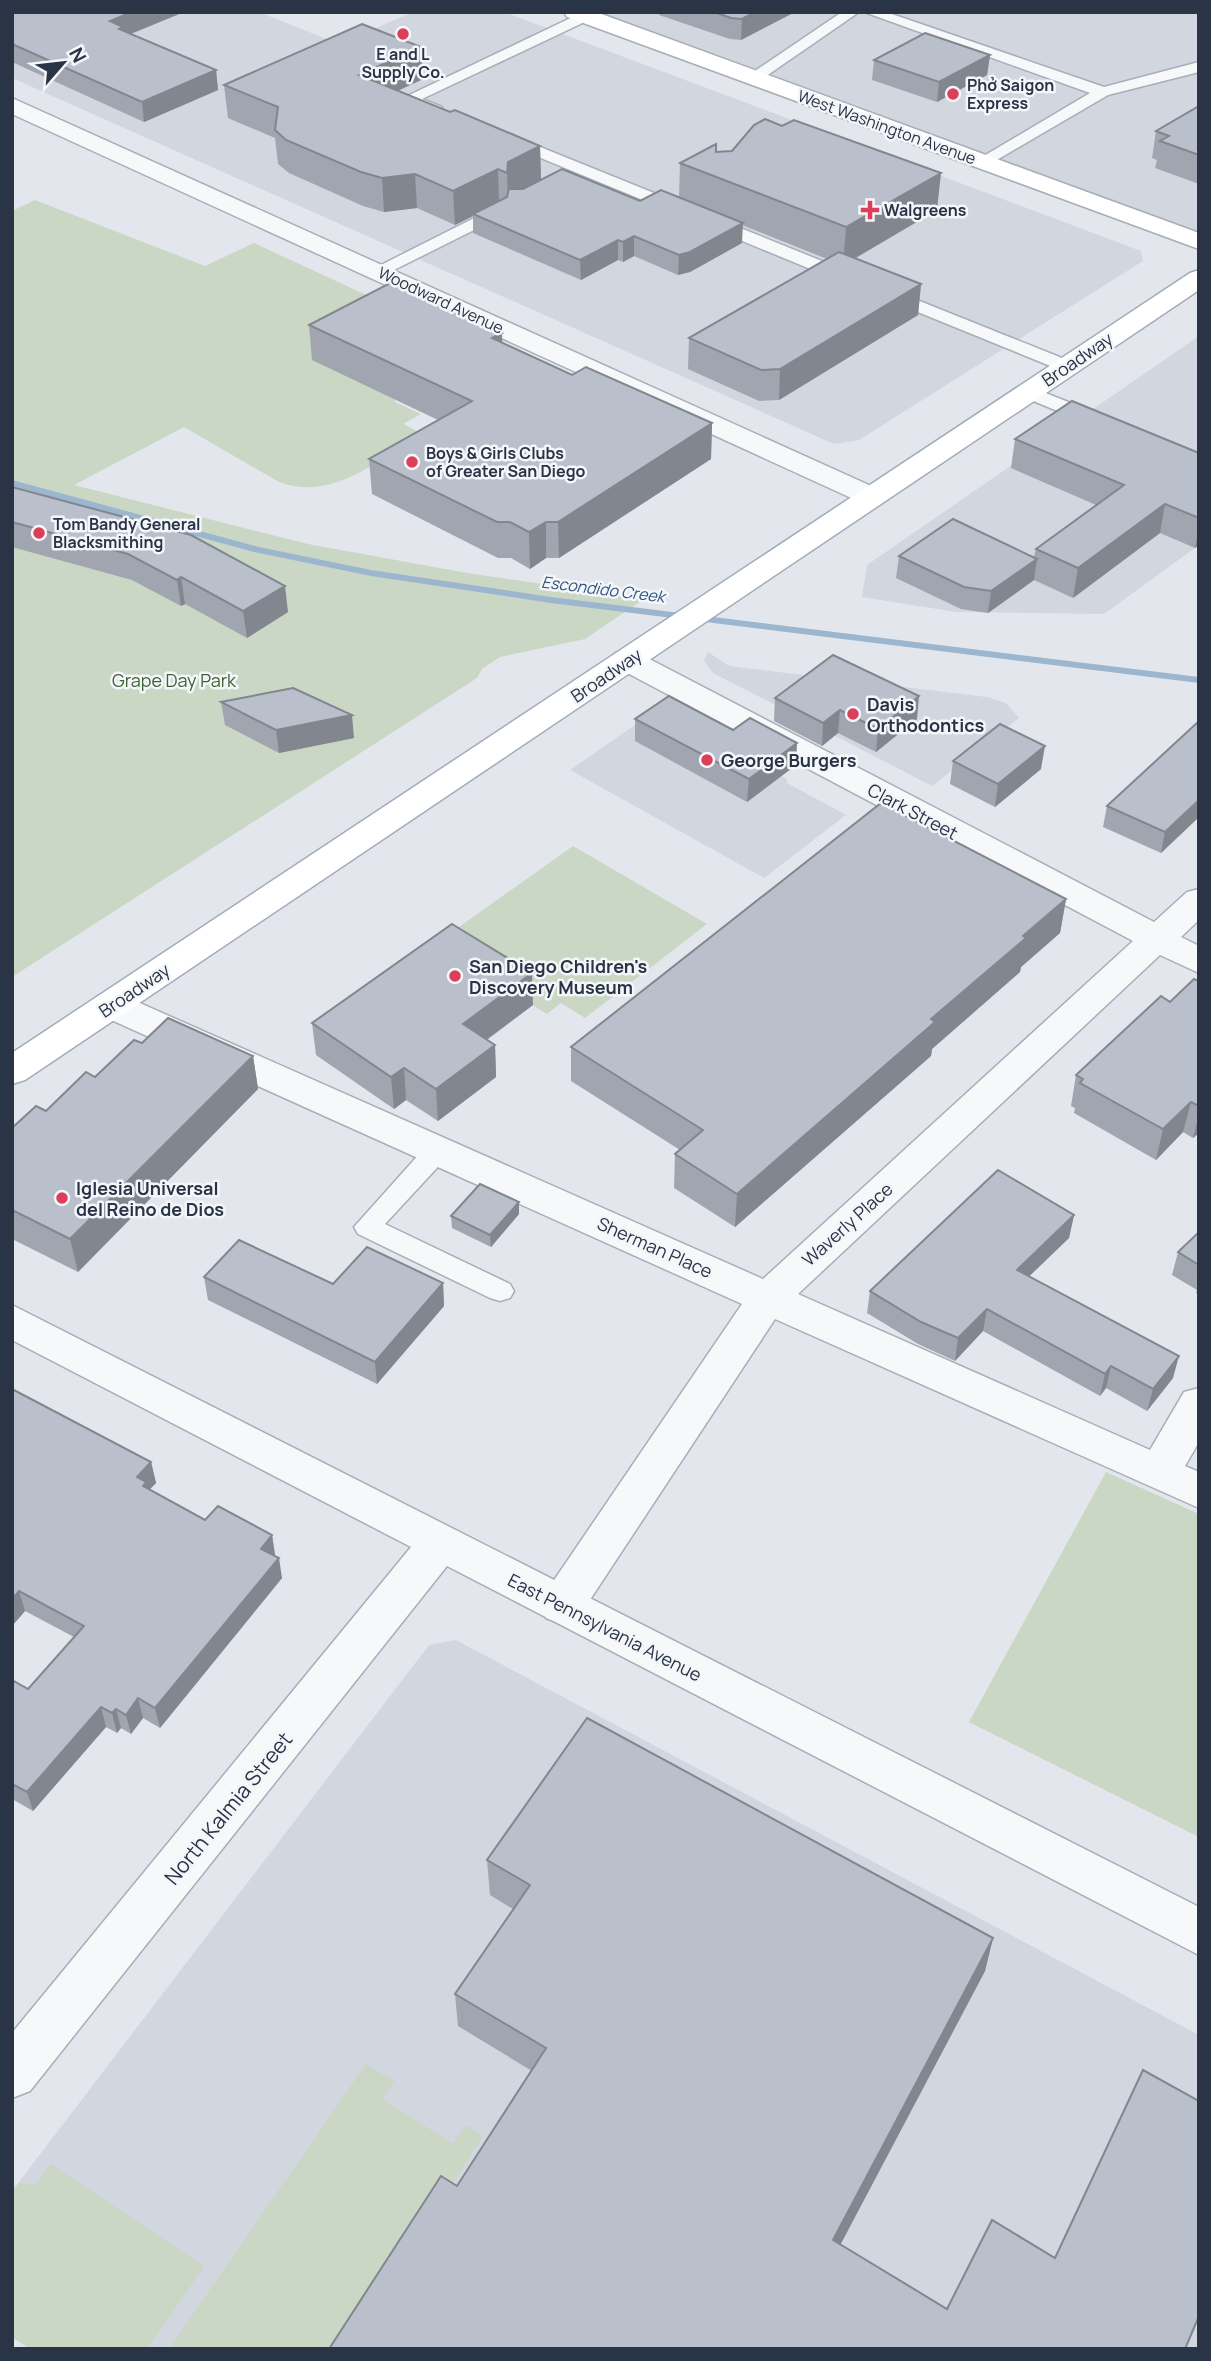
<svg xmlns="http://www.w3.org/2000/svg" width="1211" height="2361" viewBox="0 0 1211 2361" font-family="Manrope,sans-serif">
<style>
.built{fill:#d1d6df}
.green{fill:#c9d7c4}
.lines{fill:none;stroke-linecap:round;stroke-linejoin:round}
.stream{fill:#9cb6cf;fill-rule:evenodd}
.service-casing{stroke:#a7aeb8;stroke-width:3}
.minor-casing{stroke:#a7aeb8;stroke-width:3}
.tertiary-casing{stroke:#a7aeb8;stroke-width:3}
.secondary-casing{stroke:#a7aeb8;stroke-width:3}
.primary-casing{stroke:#a1abba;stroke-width:3}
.service{fill:#f7f8fa;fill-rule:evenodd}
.minor{fill:#f7f8fa;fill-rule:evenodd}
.tertiary{fill:#f7f8fa;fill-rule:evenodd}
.secondary{fill:#fff;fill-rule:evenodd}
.primary{fill:#fff;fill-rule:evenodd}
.wall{fill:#a0a5af}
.shaded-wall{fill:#82868e}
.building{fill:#bac0cb;stroke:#82868e;stroke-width:2}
.poi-dot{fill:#db3f59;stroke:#f4f6f9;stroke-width:2.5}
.labels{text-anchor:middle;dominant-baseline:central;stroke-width:5;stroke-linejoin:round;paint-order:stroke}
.far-poi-label{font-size:16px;font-weight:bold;fill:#293447;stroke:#f4f6f9;text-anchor:start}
.far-street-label{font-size:16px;fill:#293447;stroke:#f4f6f9}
.far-water-label{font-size:16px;font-style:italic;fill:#2f547f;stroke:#f4f6f9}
.street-label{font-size:18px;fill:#293447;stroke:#f4f6f9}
.park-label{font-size:18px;fill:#3f6435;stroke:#f4f6f9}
.poi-label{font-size:18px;font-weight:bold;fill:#293447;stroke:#f4f6f9;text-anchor:start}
.near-street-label{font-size:21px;fill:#293447;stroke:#f4f6f9}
</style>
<rect width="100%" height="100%" fill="#e3e7ed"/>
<!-- built -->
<g class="built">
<path d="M12,12H259L339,44L413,12H504L1141,251L1143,261L859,440L834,444L12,78Z"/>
<path d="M575,12H1199V242Z"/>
<path d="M1199,336V545L1104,614L956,612L862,597L867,565Z"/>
<path d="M708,652L729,666L987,697L1006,703L1019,718L932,786L713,673L704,661Z"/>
<path d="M673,718L787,779V783L846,815L764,878L570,770L642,720Z"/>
<path d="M456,1640L1199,2035V2349H30L12,2337V2191L429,1645Z"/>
</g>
<!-- green -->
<g class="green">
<path d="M35,200L205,266L254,243L403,312L395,402L421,414L403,424L422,434C378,460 332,502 279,482L184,427L74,485L308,544L467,573L644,599L585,639L500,657L482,669L477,678L12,977V211Z"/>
<path d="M573,846L707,924L585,1018L561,1003L547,1014L435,944Z"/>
<path d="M1106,1472L1199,1514V1837L969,1722Z"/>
<path d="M366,2064L394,2081L382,2099L453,2144L466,2125L483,2136L348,2349H169Z"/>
<path d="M51,2164L204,2266L147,2349H30L12,2337V2191L19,2183L35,2185Z"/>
</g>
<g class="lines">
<!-- stream -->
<path class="stream" d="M12,480L259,547L371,570L551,597L1199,677V683L551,603L371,576L254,552L12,486Z"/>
<!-- service casing -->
<g class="service-casing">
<g id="service">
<path d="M589,12L593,16L591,19L422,99L442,107V113H430L401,99L581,13Z"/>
<path d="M842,12H859L759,81H749V75Z"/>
<path d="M864,12H886L1104,87L1199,62V72L1108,95L983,168L977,166V160L1090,93Z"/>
<path d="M508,134L854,274L857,278L854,282H842L502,142L500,139Z"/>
<path d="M500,205L508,210L506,214L384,275H372L369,271Z"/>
<path d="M887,288L1072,362L1075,366L1072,370H1060L881,297L878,293Z"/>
<path d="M1028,386L1101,415L1103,419L1101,423H1087L1021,396L1019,392L1021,388Z"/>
<path d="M439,1140L448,1142L452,1149L448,1156L385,1224L510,1284L514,1291L510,1298L500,1301L490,1298L358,1234L354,1227L430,1142Z"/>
</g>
</g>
<!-- minor casing -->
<g class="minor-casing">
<path id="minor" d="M627,651L638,653L1154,922L1187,892L1199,889V920L1181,937L1199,946V973L1160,955L798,1294L1150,1450L1184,1392L1199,1388V1442L1185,1466L1199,1472V1508L775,1319L578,1618L562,1624L546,1618L540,1605L546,1592L742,1304L98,1014L93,1005L98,996L111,993L124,996L763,1279L1133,941L616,667L612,660L616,653Z"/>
</g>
<!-- tertiary casing -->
<g class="tertiary-casing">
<g id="tertiary">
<path d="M12,98L880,490L884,496L880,502L870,505L860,502L12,114Z"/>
<path d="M12,1305L1199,1907V1955L447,1566L30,2091L12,2098V2033L411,1547L12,1340Z"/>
</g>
</g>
<!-- secondary casing -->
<g class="secondary-casing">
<path id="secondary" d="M564,12H596L1199,233V249L567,17Z"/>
</g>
<!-- primary casing -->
<g class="primary-casing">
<path id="primary" d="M1199,270V290L25,1080L12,1084V1053L1190,273Z"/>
</g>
<!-- service -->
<use href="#service" class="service"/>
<!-- minor -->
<use href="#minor" class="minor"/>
<!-- tertiary -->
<use href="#tertiary" class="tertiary"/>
<!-- secondary -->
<use href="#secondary" class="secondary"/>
<!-- primary -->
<use href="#primary" class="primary"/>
</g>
<!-- wall -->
<g class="wall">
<path d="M12,12H184L131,34L216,70L218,90L144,122L12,62Z"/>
<path d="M659,12H795L741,40L730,39L659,15Z"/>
<path d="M990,55L987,75L937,102L872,80L874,60Z"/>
<path d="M423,79L397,91L450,112L540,146L541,180L640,201L679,198L680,163L716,152L937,210L856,258L921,284L918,315L779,400L759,401L688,369L689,338L827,259L742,225V243L690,272L678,275L634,256L623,262L618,260L581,280L473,233V216L455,225L417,208L384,212L363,206L289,173L278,164L275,138L228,118L224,85Z"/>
<path d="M1199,106V184L1155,168L1157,160L1152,158L1156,131Z"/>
<path d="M309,325L502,343L572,375L712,423L711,459L559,558H546L530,569L511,558H498L372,494L369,459L438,420L312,360Z"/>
<path d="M1015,439L1199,453V545L1195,548L1160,533L1073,598L1034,580L988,613L961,609L896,578L899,556L1034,557L1036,549L1096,505L1011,468Z"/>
<path d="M12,487L288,612L247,638L185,604L181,606L132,580L12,547Z"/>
<path d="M775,698L917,719L876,752L838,733L822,746L774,721Z"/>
<path d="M221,702L354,738L279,753L225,725Z"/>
<path d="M635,719L796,765L747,802L635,741Z"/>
<path d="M1199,721V817L1161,853L1103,827L1107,806Z"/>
<path d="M953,761L1041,769L995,807L950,784Z"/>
<path d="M1066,899L1060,933L1021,967L1020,972L932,1049L931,1056L735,1227L674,1188L675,1154L680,1150L571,1081V1047Z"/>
<path d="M1199,981V1133L1193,1138L1183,1132L1156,1160L1074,1113L1075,1108L1071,1106L1076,1075L1170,1002Z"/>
<path d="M533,1005L487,1040L495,1045L496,1077L438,1121L406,1100L394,1109L316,1055L312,1023Z"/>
<path d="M142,1043L253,1056L258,1089L78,1272L12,1239V1128L46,1111Z"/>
<path d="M519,1202V1214L491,1247L452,1228L451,1216Z"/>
<path d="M1074,1215L1069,1238L1029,1276L1173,1378L1147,1411L1106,1388L1100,1396L983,1331L955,1361L918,1344L867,1313L870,1291Z"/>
<path d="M1199,1232V1295L1196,1293L1197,1290L1172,1275L1178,1252Z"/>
<path d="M204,1277L333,1284L443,1283L444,1306L377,1384L208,1300Z"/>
<path d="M12,1389L151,1462L156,1483L149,1490L205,1520L272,1535L275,1555L274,1556L282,1578L160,1728L143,1718L131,1734L121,1728L117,1733L106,1727L33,1811L12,1799V1680L28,1689L74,1637L25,1611L12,1626Z"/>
<path d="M487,1860L993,1938L985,1971L840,2245L947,2309L1055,2258L1199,2316L329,2349L457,2186L532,2071L458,2026L455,1994L513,1909L490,1895Z"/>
</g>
<!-- shaded-wall -->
<g class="shaded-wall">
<path d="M132,12H184L125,36L110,21Z"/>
<path d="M755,12H795L741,40L742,19Z"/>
<path d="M421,47L423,79L361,108L359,75Z"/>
<path d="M990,55L987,75L937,102L939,82Z"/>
<path d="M216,70L218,90L144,122L142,102Z"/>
<path d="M540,146L541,180L508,207L507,173L508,162Z"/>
<path d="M498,169L499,203L473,214V216L455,225L453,191Z"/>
<path d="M941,173L937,210L843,265L846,227Z"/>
<path d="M415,174L417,208L384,212L382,178Z"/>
<path d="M743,223L742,243L690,272L678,275L679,255Z"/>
<path d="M634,236V256L623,262V242Z"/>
<path d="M618,240V260L581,280L580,260Z"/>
<path d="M921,284L918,315L779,400L780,369Z"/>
<path d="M502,333L503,367L492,338Z"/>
<path d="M712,423L711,459L559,558L558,522Z"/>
<path d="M1165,504L1160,533L1073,598L1078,568Z"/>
<path d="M546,522V558L530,569L529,532Z"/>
<path d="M1199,528V545L1195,548Z"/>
<path d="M1037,559L1034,580L988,613L991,591Z"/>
<path d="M181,577L185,604L181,606L177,580Z"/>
<path d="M285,586L288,612L247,638L243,611Z"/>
<path d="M919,696L917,719L876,752L878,729Z"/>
<path d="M840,710L838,733L822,746L823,723Z"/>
<path d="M352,715L354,738L279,753L276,730Z"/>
<path d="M797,743L796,765L747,802L749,779Z"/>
<path d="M1045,746L1041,769L995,807L998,784Z"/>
<path d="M1199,800V817L1161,853L1165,832Z"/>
<path d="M1066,899L1060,933L1021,967L1020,972L932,1049L931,1056L735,1227L737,1194L1023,936Z"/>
<path d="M532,973L533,1005L464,1056L463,1024Z"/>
<path d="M495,1045L496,1077L438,1121L436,1089Z"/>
<path d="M253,1056L258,1089L78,1272L70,1239Z"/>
<path d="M404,1068L406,1100L394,1109L391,1077Z"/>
<path d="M1191,1102L1183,1132L1156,1160L1163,1129Z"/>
<path d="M1199,1115V1133L1193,1138Z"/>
<path d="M519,1202V1214L491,1247L490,1235Z"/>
<path d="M1074,1215L1069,1238L1013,1292L1017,1270Z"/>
<path d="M443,1283L444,1306L377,1384L375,1362Z"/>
<path d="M987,1309L983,1331L955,1361L958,1338Z"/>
<path d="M1179,1356L1173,1378L1147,1411L1153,1389Z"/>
<path d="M1111,1366L1106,1388L1100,1396L1105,1374Z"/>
<path d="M151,1462L156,1483L148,1491L151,1502L137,1477Z"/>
<path d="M272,1535L275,1555L264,1569L261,1549Z"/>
<path d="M279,1558L282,1578L160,1728L155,1708Z"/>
<path d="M19,1591L25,1611L12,1626V1599Z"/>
<path d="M138,1698L143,1718L131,1734L126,1715Z"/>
<path d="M101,1707L106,1727L33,1811L27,1792Z"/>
<path d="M116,1709L121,1728L117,1733L112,1713Z"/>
<path d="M993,1938L985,1971L827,2270L833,2240Z"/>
</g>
<!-- building -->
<g class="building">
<path d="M12,12H132L110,21L123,27L119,29L216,70L142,102L12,44Z"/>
<path d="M714,12H755L742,19L731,18Z"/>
<path d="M362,24L421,47L359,75L450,112L455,110L540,146L508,162L507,173L498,169L453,191L415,174L382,178L361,172L286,140L275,130L278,107L224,85Z"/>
<path d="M925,33L990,55L939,82L874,60Z"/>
<path d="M1199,106V155L1160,141L1169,136L1156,131Z"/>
<path d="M765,119L782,126L794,120L941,173L846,227L680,163L716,144V152L732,151L754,125Z"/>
<path d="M562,169L640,201L661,190L743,223L690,252L679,255L634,236L623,242L618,240L580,260L473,214L507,197L509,189H523Z"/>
<path d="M839,252L921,284L780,369L761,370L689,338Z"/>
<path d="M390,283L502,333L492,338L572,375L586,367L712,423L558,522H546L529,532L510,522H497L369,459L472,401L309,325Z"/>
<path d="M1072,401L1199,453V518L1165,504L1078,568L1036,549L1124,485L1015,439Z"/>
<path d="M12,487L191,535L285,586L243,611L181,577L177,580L128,554L12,522Z"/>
<path d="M953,519L1037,559L991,591L964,587L899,556Z"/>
<path d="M833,655L919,696L878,729L840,710L823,723L775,698Z"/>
<path d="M293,688L352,715L276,730L221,702Z"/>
<path d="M669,696L733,730L750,718L797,743L749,779L635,719Z"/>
<path d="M1199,721V800L1165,832L1107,806Z"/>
<path d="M1000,724L1045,746L998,784L953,761Z"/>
<path d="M881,803L1066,899L1023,936L1026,938L931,1019L935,1022L737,1194L675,1154L703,1130L571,1047Z"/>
<path d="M452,924L532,973L463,1024L495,1045L436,1089L404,1068L391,1077L312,1023Z"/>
<path d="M1194,979L1199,981V1106L1191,1102L1163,1129L1080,1083L1083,1079L1076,1075L1161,996L1170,1002Z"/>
<path d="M168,1018L253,1056L70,1239L12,1210V1128L36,1106L46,1111L86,1072L95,1077L134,1040L142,1043Z"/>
<path d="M998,1170L1074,1215L1017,1270L1179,1356L1153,1389L1111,1366L1105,1374L987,1309L958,1338L921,1322L870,1291Z"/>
<path d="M480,1184L519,1202L490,1235L451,1216Z"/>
<path d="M1199,1232V1265L1178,1252Z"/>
<path d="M239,1240L333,1284L367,1247L443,1283L375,1362L204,1277Z"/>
<path d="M12,1389L151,1462L137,1477L146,1482L143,1486L205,1520L218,1506L272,1535L261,1549L279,1558L155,1708L138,1698L126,1715L116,1709L112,1713L101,1707L27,1792L12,1784V1680L28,1689L84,1626L19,1591L12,1599Z"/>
<path d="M587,1718L993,1938L833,2240L947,2309L992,2220L1055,2258L1143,2070L1199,2101V2316L1185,2349H329L441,2176L457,2186L546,2048L455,1994L530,1885L487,1860Z"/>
</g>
<!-- markers -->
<g class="poi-dot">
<circle cx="403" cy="34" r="7"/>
<circle cx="953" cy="94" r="7"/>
<path d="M866.5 199.5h7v7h7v7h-7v7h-7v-7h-7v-7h7z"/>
<circle cx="412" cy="462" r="7"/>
<circle cx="39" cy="533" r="7"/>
<circle cx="853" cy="714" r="7"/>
<circle cx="707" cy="760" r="7"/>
<circle cx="455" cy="976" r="7"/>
<circle cx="62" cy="1198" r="7"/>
</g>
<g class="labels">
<!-- far-poi labels -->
<g class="far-poi-label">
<text x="403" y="54" text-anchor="middle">E and L<tspan x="403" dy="18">Supply Co.</tspan></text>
<text x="967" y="85">Phở Saigon<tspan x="967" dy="18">Express</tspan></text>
<text x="884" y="210">Walgreens</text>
<text x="426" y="453">Boys &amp; Girls Clubs<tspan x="426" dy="18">of Greater San Diego</tspan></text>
<text x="53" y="524">Tom Bandy General<tspan x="53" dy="18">Blacksmithing</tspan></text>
</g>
<!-- far-street labels -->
<g class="far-street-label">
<text transform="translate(887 127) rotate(20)">West Washington Avenue</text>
<text transform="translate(441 300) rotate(25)">Woodward Avenue</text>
</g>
<!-- far-water labels -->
<g class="far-water-label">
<text transform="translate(603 589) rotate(7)">Escondido Creek</text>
</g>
<!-- street labels -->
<g class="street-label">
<text transform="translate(1077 359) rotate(-34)">Broadway</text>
<text transform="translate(606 675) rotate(-34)">Broadway</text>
<text transform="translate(913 811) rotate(28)">Clark Street</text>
<text transform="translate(134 990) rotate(-34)">Broadway</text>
<text transform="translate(847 1224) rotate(-42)">Waverly Place</text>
<text transform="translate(655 1247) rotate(24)">Sherman Place</text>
<text transform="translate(605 1627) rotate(27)">East Pennsylvania Avenue</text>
</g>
<!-- park labels -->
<g class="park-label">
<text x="174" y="680">Grape Day Park</text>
</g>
<!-- poi labels -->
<g class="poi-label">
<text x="867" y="704">Davis<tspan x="867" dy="21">Orthodontics</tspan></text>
<text x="721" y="760">George Burgers</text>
<text x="469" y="966">San Diego Children's<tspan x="469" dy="21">Discovery Museum</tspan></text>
<text x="76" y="1188">Iglesia Universal<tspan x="76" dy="21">del Reino de Dios</tspan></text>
</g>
<!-- near-street labels -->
<g class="near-street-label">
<text transform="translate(228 1808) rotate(-51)">North Kalmia Street</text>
</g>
</g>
<!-- border -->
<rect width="1211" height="2361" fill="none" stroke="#293447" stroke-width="28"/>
<!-- north arrow -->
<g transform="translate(63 63) rotate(62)" stroke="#f4f6f9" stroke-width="5" paint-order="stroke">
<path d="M0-5L12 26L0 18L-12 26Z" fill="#293447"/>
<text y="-10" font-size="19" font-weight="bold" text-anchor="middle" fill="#293447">N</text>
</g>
</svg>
